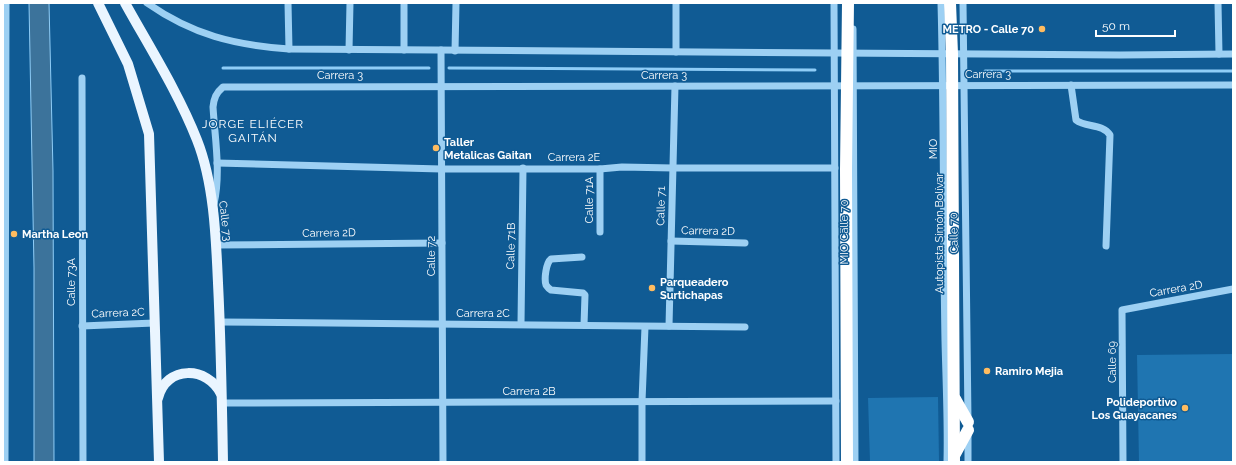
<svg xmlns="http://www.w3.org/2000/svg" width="1236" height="465" viewBox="0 0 1236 465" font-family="Raleway,sans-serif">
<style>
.green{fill:#1f75b1}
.water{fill:#3c739b;stroke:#8fcdf7}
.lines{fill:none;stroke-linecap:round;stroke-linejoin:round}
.stream{stroke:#8fcdf7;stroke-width:3}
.minor{stroke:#9dd0f3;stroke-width:7}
.major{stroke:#eaf5ff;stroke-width:10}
.highway{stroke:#fff;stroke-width:12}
.poi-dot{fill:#ffbc60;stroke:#105b94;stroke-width:1.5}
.labels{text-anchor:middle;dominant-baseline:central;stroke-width:3;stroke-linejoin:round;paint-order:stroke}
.poi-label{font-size:11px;font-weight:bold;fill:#fff;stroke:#105b94;text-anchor:start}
.street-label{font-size:11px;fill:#fff;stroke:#105b94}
.neighbourhood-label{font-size:12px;letter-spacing:1px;fill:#fff;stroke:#105b94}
</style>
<rect width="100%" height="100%" fill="#105b94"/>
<!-- green -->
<g class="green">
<path d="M1233,354V462H1139L1137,355Z"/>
<path d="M938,397L939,462H870L868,398Z"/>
</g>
<!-- water -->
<path class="water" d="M29,3H49L53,171L54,462H34V268Z"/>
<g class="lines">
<!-- stream -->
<g class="stream">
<path d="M223,68H429"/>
<path d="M449,68L815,70"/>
<path d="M985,71H1233"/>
</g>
<!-- minor -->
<g class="minor">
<path d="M147,3C193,35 234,45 289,49L1120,55L1233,54"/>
<path d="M288,3L289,49"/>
<path d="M404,3V50"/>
<path d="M676,3V52"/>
<path d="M834,3L836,462"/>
<path d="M941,3C944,116 943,228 945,341C946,382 948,422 947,462"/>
<path d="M963,3L968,419"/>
<path d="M1218,3L1219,54"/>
<path d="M853,29L855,462"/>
<path d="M349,50L350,3"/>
<path d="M441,50L443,462"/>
<path d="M455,51L456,3"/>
<path d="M82,78L83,462"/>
<path d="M1071,85L1076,120C1086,128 1102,123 1110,135L1106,246"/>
<path d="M217,163L441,169H600L622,167L673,168H835"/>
<path d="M214,204C221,173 215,139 213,107C214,98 216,93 223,87L1233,85"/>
<path d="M600,232V169"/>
<path d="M671,241L745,243"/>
<path d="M216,245L442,243"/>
<path d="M582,257L551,259C546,263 544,279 546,285C548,288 549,289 551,290L583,293L585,295L584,325"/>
<path d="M220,322L745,327"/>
<path d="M521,324L523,168"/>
<path d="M82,326L154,323"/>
<path d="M669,326L675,86"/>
<path d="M222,403L836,401"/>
<path d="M5,462L6,3"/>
<path d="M642,462V401L645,327"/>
<path d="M968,462V433"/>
<path d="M1123,462L1122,310L1233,289"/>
</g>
<!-- major -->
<g class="major">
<path d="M98,3L128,64L149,134L159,462"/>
<path d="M125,3C150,48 178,92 197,140C214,183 216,237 218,283C221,343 222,402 223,462"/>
<path d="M158,398C166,365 208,366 221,394"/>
</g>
<!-- highway -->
<g class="highway">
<path d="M950,3L952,54L954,462"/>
<path d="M955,399L968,422"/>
<path d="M955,454L968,430"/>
<path d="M847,462L846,169L848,3"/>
</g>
</g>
<!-- markers -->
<g class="poi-dot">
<circle cx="1042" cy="29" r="4"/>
<circle cx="436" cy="148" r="4"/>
<circle cx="14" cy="234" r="4"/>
<circle cx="652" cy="288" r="4"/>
<circle cx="987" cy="371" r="4"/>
<circle cx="1185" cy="408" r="4"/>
</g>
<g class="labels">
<!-- poi labels -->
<g class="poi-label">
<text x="1034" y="29" text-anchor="end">METRO - Calle 70</text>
<text x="444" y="142">Taller<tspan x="444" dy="13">Metalicas Gaitan</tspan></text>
<text x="22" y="234">Martha Leon</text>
<text x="660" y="282">Parqueadero<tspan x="660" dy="13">Surtichapas</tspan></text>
<text x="995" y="371">Ramiro Mejia</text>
<text x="1177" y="402" text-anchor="end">Polideportivo<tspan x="1177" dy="13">Los Guayacanes</tspan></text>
</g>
<!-- street labels -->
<g class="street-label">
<text x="988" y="74">Carrera 3</text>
<text x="340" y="75">Carrera 3</text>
<text x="664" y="75">Carrera 3</text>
<text transform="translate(933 149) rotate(-90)">MIO</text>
<text x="574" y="157">Carrera 2E</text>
<text transform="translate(589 200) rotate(-90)">Calle 71A</text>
<text transform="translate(661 206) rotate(-89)">Calle 71</text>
<text transform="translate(225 221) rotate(83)">Calle 73</text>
<text transform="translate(708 231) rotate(1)">Carrera 2D</text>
<text transform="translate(844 232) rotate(-90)">MIO Calle 70</text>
<text transform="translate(329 233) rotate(-1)">Carrera 2D</text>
<text transform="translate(939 233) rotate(-90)">Autopista Simón Bolívar</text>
<text transform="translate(954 233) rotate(-91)">Calle 70</text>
<text transform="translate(511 246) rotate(-89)">Calle 71B</text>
<text transform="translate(431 256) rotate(-90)">Calle 72</text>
<text transform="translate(71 282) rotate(-90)">Calle 73A</text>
<text transform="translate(1176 289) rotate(-10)">Carrera 2D</text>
<text transform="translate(118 313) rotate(-2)">Carrera 2C</text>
<text x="483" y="313">Carrera 2C</text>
<text transform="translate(1112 362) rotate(-90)">Calle 69</text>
<text x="529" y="391">Carrera 2B</text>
</g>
<!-- neighbourhood labels -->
<g class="neighbourhood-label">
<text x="253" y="124">JORGE ELIÉCER<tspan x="253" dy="14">GAITÁN</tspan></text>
</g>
</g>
<!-- border -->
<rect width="1236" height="465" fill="none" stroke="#ffffff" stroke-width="8"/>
<!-- scale -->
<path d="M1096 30v6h79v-6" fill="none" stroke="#ffffff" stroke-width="2"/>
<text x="1102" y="30" font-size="12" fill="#ffffff" stroke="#105b94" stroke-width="3" paint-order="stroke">50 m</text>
</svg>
